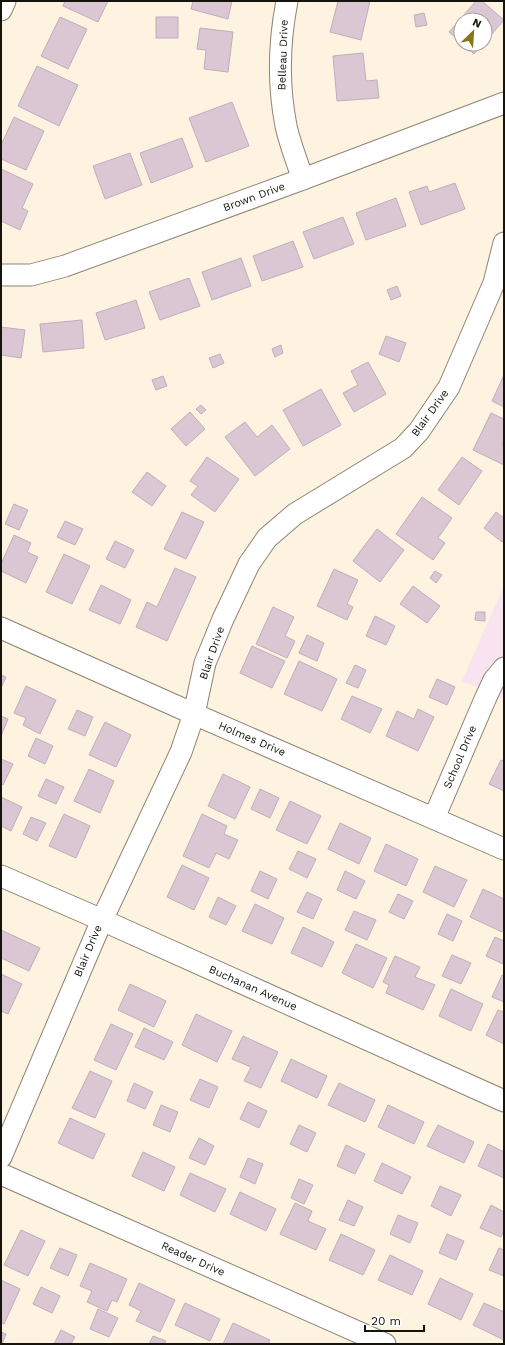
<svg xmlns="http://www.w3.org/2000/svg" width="505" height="1345" viewBox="0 0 505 1345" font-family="'Work Sans',sans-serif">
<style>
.education{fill:#f9e3f1}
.building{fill:#dac7d3;stroke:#c1aeba}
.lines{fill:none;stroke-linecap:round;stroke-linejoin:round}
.minor-casing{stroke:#8e8473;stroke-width:23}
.minor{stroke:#fff;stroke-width:21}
.labels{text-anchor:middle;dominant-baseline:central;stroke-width:3;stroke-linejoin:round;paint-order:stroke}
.street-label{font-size:11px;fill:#16130c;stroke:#fff}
</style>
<rect width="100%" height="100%" fill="#fdf3e0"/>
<!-- education -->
<path class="education" d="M504,586V699L462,681Z"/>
<!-- building -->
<g class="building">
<path d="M65,1H108L98,22L63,6Z"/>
<path d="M193,1H232L228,19L191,9Z"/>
<path d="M338,1H370L361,40L330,32Z"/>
<path d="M476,1H482L504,20L485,42V20H461V42L449,32Z"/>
<path d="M424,13L427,25L416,27L414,15Z"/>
<path d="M60,17L87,29L68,69L41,56Z"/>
<rect x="156" y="17" width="22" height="21"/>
<path d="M200,28L233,32L228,72L204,69L206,50L197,49Z"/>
<path d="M463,44H483L474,54Z"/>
<path d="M363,53L366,81L377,80L379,98L337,101L333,56Z"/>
<path d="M37,66L78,85L59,126L18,106Z"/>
<path d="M232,102L249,146L206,162L189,118Z"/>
<path d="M14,117L44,131L26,170L1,159V145Z"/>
<path d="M182,138L193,167L151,183L140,153Z"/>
<path d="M130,153L142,185L105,199L93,166Z"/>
<path d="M1,169L33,184L22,208L28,211L20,230L1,221Z"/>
<path d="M455,183L465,209L421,225L409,192L427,186L429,192Z"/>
<path d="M396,198L406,226L366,240L356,213Z"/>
<path d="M343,217L354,244L314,259L303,232Z"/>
<path d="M293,241L303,267L262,281L253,256Z"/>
<path d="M241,258L251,286L212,300L202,272Z"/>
<path d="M189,278L200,306L160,320L149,292Z"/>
<path d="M397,286L401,296L391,300L387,290Z"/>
<path d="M136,300L145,328L105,340L96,313Z"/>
<path d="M82,320L84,348L43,352L40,324Z"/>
<path d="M1,327L25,330L21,358L1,355Z"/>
<path d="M386,336L406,343L399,362L379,354Z"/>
<path d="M281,345L283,353L275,357L272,349Z"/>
<path d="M220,354L224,363L213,368L209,358Z"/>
<path d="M368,362L386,394L354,412L343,393L358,385L351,371Z"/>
<path d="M504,375V407L492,401Z"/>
<path d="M163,376L167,386L156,390L152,380Z"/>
<path d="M321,389L341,425L303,446L283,410Z"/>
<path d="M201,405L206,410L201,414L196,409Z"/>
<path d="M190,412L205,429L186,446L171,429Z"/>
<path d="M491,413L504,419V441L502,445L504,446V465L473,450Z"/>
<path d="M245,422L257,437L272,425L290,449L255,476L225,437Z"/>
<path d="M207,457L239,479L215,512L191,495L198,486L190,481Z"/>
<path d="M462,457L482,471L459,505L438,490Z"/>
<path d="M147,472L166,486L152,506L132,492Z"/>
<path d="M422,497L452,518L438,538L445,543L433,560L396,534Z"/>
<path d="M14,504L28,510L19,530L5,524Z"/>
<path d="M182,512L204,522L186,559L164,549Z"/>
<path d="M496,512L504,518V539L502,542L484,528Z"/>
<path d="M65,521L83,529L75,545L57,537Z"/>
<path d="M377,529L404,550L380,582L353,561Z"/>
<path d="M14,535L31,543L27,552L38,557L26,583L1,571V564Z"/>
<path d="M115,541L134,550L125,568L106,559Z"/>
<path d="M64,554L90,566L72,604L46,592Z"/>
<path d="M175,568L196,577L167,641L136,627L147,602L157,607Z"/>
<path d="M334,569L358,580L347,604L353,607L347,620L317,606Z"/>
<path d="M435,571L442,575L436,583L430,578Z"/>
<path d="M101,585L131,600L120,624L89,610Z"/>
<path d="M413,586L440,606L427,623L400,604Z"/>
<path d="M273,607L294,617L285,636L295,641L287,658L256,644Z"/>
<path d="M476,612H485V621L475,620Z"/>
<path d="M375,616L395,626L386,645L366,636Z"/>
<path d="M307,635L324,643L317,661L299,653Z"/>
<path d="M252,646L285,661L272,688L240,673Z"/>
<path d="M299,661L337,679L322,711L284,694Z"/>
<path d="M355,665L366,670L358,688L346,683Z"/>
<path d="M1,675L6,677L1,688Z"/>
<path d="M437,679L455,687L447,705L429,697Z"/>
<path d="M26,686L56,700L40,734L23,725L26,718L14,713Z"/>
<path d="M352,696L382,709L370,733L341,719Z"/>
<path d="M418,709L434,717L418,751L386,736L397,711L414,719Z"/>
<path d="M77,710L93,717L85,736L68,729Z"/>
<path d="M1,716L8,719L1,736Z"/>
<path d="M105,722L131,735L116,767L89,755Z"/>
<path d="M36,738L53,746L45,764L28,756Z"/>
<path d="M1,759L13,764L3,785L1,784Z"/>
<path d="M501,760L504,761V791L489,784Z"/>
<path d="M89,769L114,781L100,813L74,801Z"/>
<path d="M223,774L250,787L235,819L208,806Z"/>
<path d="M46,779L64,787L56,804L38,796Z"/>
<path d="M260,789L279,798L270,818L251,809Z"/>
<path d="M1,797L22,807L11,831L1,826Z"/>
<path d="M290,801L321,816L307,844L276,830Z"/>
<path d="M64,814L90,826L76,858L49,846Z"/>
<path d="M202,814L227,826L224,834L238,840L229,859L216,853L209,868L183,856Z"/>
<path d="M31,817L46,823L37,841L23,834Z"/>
<path d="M340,823L371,838L359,864L328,849Z"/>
<path d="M386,844L418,859L406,886L374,871Z"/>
<path d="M298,851L316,859L307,878L289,869Z"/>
<path d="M182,865L209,878L194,910L167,897Z"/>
<path d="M435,866L467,880L454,907L423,892Z"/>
<path d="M260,871L277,879L268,899L251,891Z"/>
<path d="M345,871L365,881L356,899L337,890Z"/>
<path d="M483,889L504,899V929L502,932L470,917Z"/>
<path d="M307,892L322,899L313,919L297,912Z"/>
<path d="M398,894L413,901L404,919L389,912Z"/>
<path d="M218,897L236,906L226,925L209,917Z"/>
<path d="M255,904L284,918L272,944L242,931Z"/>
<path d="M354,911L376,920L367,940L345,930Z"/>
<path d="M447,914L462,921L453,941L438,934Z"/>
<path d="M303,927L334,942L322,967L291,953Z"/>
<path d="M1,930L40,948L29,971L1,958Z"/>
<path d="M495,937L504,941L503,964L486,956Z"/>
<path d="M356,944L387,958L373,988L342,973Z"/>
<path d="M452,955L471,963L461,984L442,976Z"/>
<path d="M395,956L420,967L415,977L435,985L423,1010L386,993L389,985L383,982Z"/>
<path d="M1,974L22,984L8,1014L1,1011Z"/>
<path d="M502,975L504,976V1002L492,997Z"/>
<path d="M130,984L166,1001L154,1027L118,1010Z"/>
<path d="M451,989L483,1004L471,1031L439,1016Z"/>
<path d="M498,1010L504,1012V1044L486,1035Z"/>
<path d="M196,1014L232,1031L217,1062L182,1045Z"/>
<path d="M111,1024L133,1034L116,1070L94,1060Z"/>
<path d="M144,1028L173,1042L164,1060L135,1047Z"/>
<path d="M243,1036L278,1052L261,1088L244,1081L251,1067L232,1059Z"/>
<path d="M291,1059L327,1076L317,1098L281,1081Z"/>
<path d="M90,1071L112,1081L95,1118L72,1108Z"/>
<path d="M200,1079L218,1087L209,1108L190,1100Z"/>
<path d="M134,1083L153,1092L145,1109L127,1101Z"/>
<path d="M339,1083L375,1100L365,1122L328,1105Z"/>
<path d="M248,1102L267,1111L259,1128L240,1119Z"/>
<path d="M161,1105L178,1112L170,1132L153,1125Z"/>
<path d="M388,1105L424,1122L414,1144L378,1127Z"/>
<path d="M70,1118L105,1134L93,1159L58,1143Z"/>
<path d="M299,1125L316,1133L307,1152L290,1144Z"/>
<path d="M438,1125L474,1142L464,1163L427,1146Z"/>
<path d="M199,1138L214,1146L205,1165L189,1158Z"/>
<path d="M488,1144L504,1152V1178L478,1166Z"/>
<path d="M346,1145L365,1154L355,1174L337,1166Z"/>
<path d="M143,1152L175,1167L164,1191L132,1176Z"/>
<path d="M248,1158L263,1164L255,1184L240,1177Z"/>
<path d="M382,1163L411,1177L402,1194L374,1181Z"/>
<path d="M190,1173L226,1189L215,1212L180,1195Z"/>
<path d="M299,1179L313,1185L304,1204L291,1198Z"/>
<path d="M440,1186L461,1195L451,1216L431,1206Z"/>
<path d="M240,1192L276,1209L266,1231L230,1214Z"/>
<path d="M348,1200L363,1207L354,1226L339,1220Z"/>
<path d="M295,1203L312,1211L308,1221L326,1229L316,1250L280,1234Z"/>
<path d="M491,1205L504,1212V1230L501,1237L480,1228Z"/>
<path d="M398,1215L418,1223L410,1243L390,1234Z"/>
<path d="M21,1230L45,1241L28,1276L4,1265Z"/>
<path d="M341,1234L375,1250L363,1275L329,1260Z"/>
<path d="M447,1234L464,1241L456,1260L439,1253Z"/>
<path d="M60,1248L77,1255L68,1276L50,1268Z"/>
<path d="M499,1248L504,1250V1276L489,1270Z"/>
<path d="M390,1255L423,1271L412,1295L378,1280Z"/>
<path d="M90,1263L127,1279L117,1302L112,1300L107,1311L87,1302L92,1291L80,1286Z"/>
<path d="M440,1278L473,1294L461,1320L428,1304Z"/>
<path d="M1,1280L20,1289L4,1324L1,1323Z"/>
<path d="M139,1283L175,1300L160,1332L136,1321L141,1311L129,1305Z"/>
<path d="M41,1287L60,1296L52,1313L33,1304Z"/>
<path d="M185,1303L220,1319L210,1341L175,1325Z"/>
<path d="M484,1303L504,1312V1340L473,1325Z"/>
<path d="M98,1309L118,1318L109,1337L90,1329Z"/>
<path d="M233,1323L270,1340L268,1344H223Z"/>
<path d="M61,1330L75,1337L71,1344H54Z"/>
<path d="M1,1332L6,1334L2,1344H1Z"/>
<path d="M153,1336L166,1341L164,1344H149Z"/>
</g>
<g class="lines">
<!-- minor casing -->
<g class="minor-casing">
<g id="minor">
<path d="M287,1C279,42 278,85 286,126C290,144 297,162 303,179"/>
<path d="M1,10L5,1"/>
<path d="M1,275H31L65,266L303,179L504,103"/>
<path d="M1,628L194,714L504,849"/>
<path d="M434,818L486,697L494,680L504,668"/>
<path d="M1,876L102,920L504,1101"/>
<path d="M1,1157L102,920L181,752L194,714L205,663L223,619L249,564L267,538L295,514L403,448L419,431L449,387L494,283L504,243"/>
<path d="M1,1174L385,1344"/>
</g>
</g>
<!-- minor -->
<use href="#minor" class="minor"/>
</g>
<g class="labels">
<!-- street labels -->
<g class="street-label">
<text transform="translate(283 55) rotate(-88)">Belleau Drive</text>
<text transform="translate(254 197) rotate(-20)">Brown Drive</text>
<text transform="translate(430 413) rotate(-54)">Blair Drive</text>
<text transform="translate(212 653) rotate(-71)">Blair Drive</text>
<text transform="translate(252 739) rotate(23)">Holmes Drive</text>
<text transform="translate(460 757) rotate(-67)">School Drive</text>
<text transform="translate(88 951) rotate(-67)">Blair Drive</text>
<text transform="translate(253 988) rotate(24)">Buchanan Avenue</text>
<text transform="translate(193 1259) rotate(24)">Reader Drive</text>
</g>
</g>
<!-- border -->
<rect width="505" height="1345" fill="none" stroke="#16130c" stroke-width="4"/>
<!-- north arrow -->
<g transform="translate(473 32) rotate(25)"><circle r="19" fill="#ffffff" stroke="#a2a19e"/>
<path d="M0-3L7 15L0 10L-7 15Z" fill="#887619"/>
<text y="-6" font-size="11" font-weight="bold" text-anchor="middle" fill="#16130c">N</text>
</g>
<!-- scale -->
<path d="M365 1325v6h59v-6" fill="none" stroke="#16130c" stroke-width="2"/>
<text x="371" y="1325" font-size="12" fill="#16130c" stroke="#ffffff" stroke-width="3" paint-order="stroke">20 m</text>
</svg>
